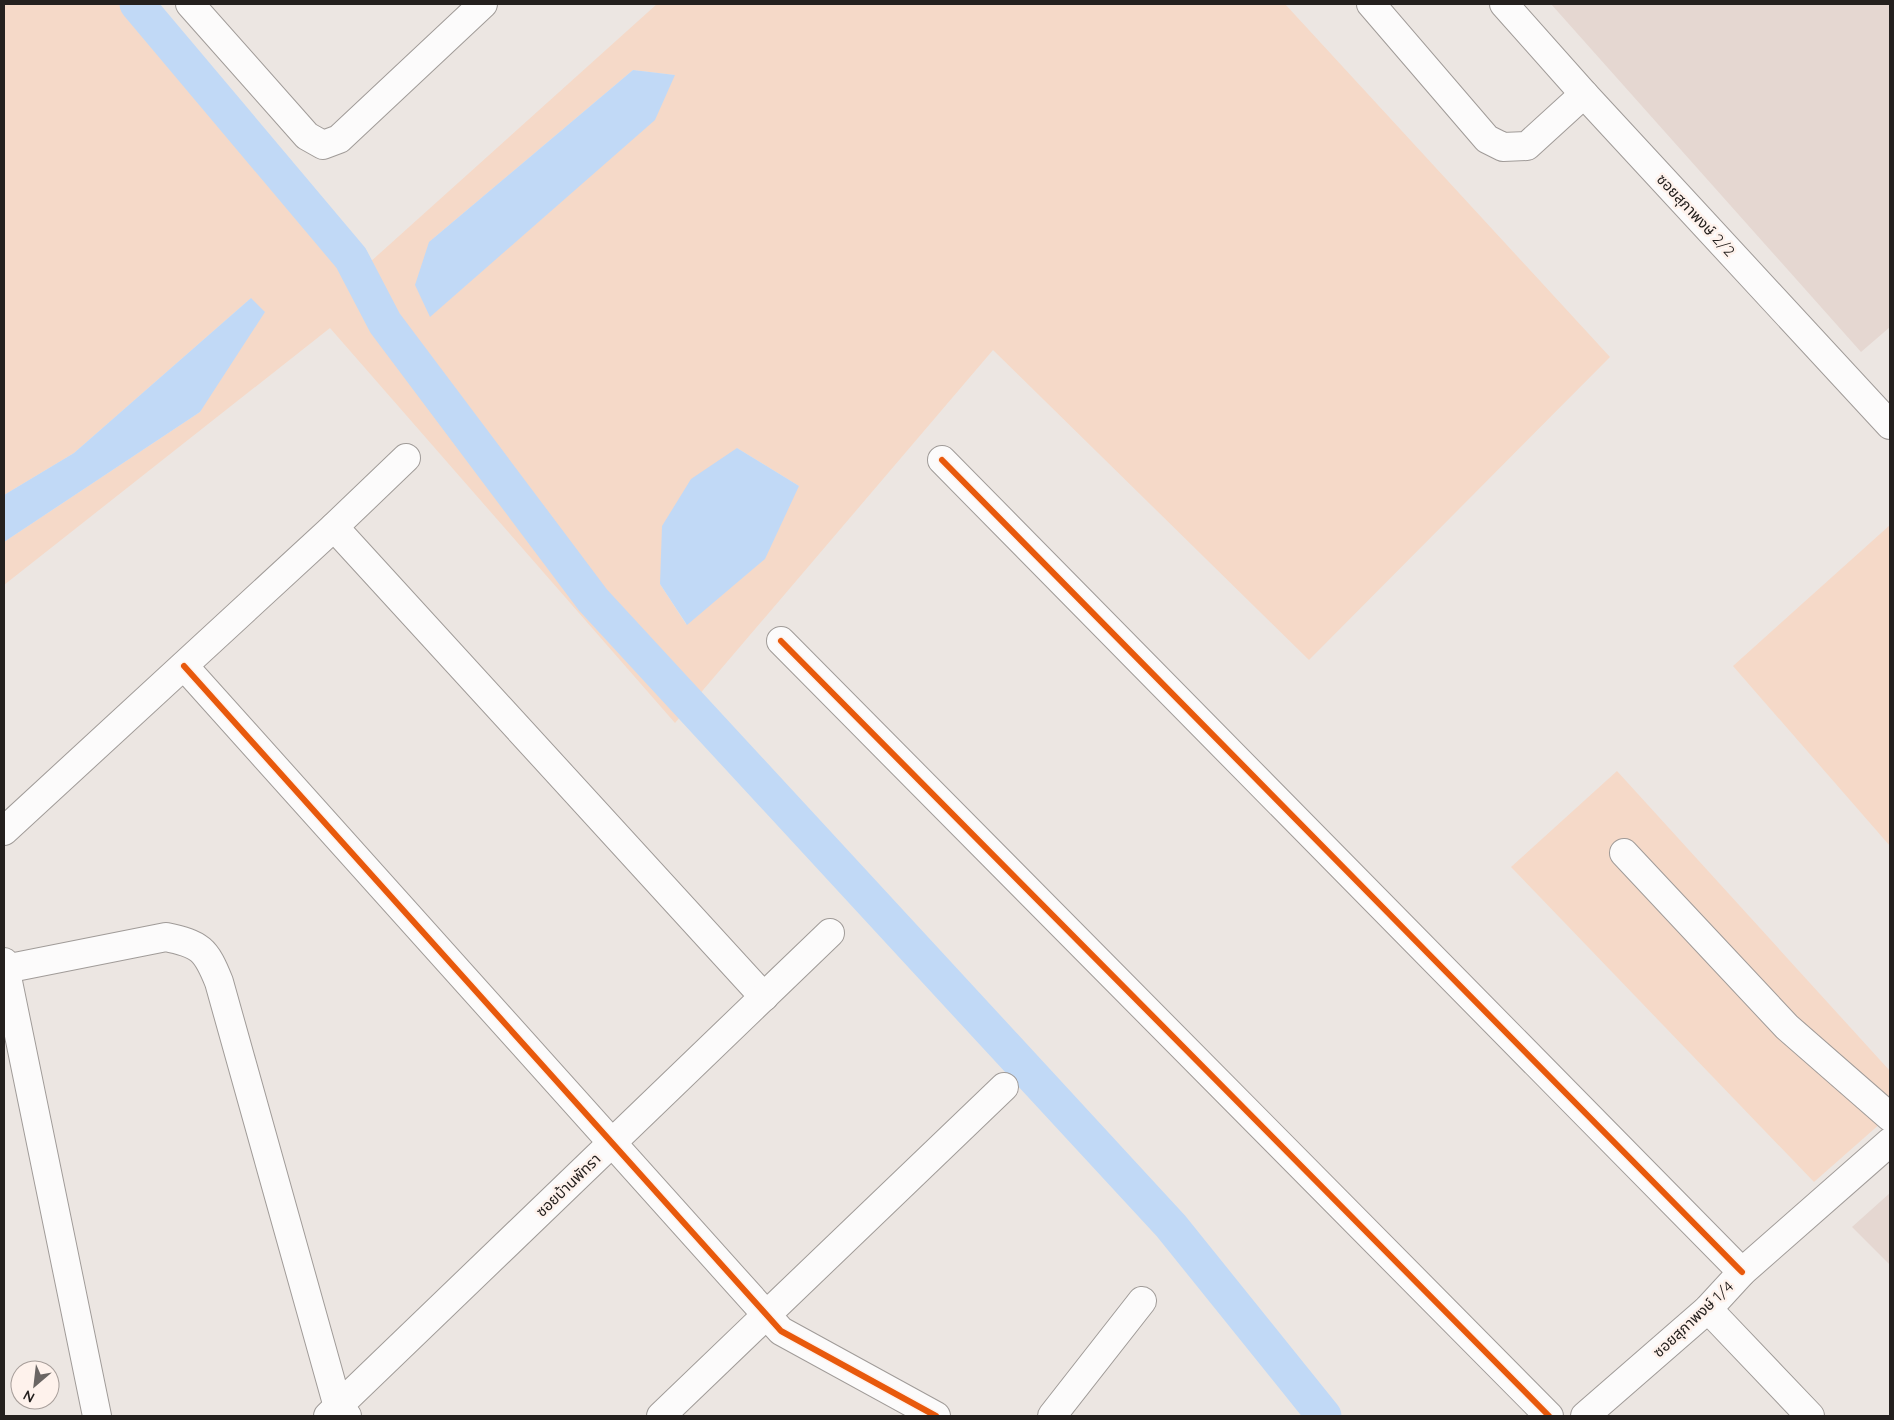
<svg xmlns="http://www.w3.org/2000/svg" width="1894" height="1420" viewBox="0 0 1894 1420" font-family="Quicksand,'Noto Sans Thai',sans-serif">
<style>
.built{fill:#e5d7d1}
.green{fill:#f5d9c8;fill-rule:evenodd}
.water{fill:#c1d9f6}
.lines{fill:none;stroke-linecap:round;stroke-linejoin:round}
.canal{stroke:#c1d9f6;stroke-width:35}
.minor-casing{stroke:#a09b98;stroke-width:30}
.minor{stroke:#fcfbfb;stroke-width:28}
.cycleway-casing{stroke:#fef2ec;stroke-width:9}
.cycleway{stroke:#e8590c;stroke-width:6}
.labels{text-anchor:middle;dominant-baseline:central;stroke-width:5;stroke-linejoin:round;paint-order:stroke}
.street-label{font-size:15px;fill:#24201e;stroke:#fef2ec}
</style>
<rect width="100%" height="100%" fill="#ece6e2"/>
<!-- built -->
<g class="built">
<path d="M1551,4H1890V327L1861,352Z"/>
<path d="M1890,1193V1265L1852,1227Z"/>
</g>
<!-- green -->
<g class="green">
<path d="M4,4H121L346,274L369,263L657,4H1285L1610,357L1309,660L993,350L675,723L330,328L4,585V542L200,412L251,298L74,453L4,495ZM633,70L675,75L429,242ZM737,448L799,486L686,624L660,584Z"/>
<path d="M1890,525V846L1733,666Z"/>
<path d="M1617,771L1890,1071V1115L1814,1182L1511,867Z"/>
</g>
<!-- water -->
<g class="water">
<path d="M633,70L675,75L655,120L430,317L415,285L429,242Z"/>
<path d="M251,298L265,312L200,412L4,542V495L74,453Z"/>
<path d="M737,448L799,486L765,559L687,625L660,584L662,526L691,479Z"/>
</g>
<g class="lines">
<!-- canal -->
<path class="canal" d="M137,4L351,258L385,323L593,600L1171,1226L1324,1416"/>
<!-- minor casing -->
<g class="minor-casing">
<g id="minor">
<path d="M190,4L307,136L323,145L339,139L483,4"/>
<path d="M1371,4L1487,139L1503,147L1527,146L1584,94"/>
<path d="M1504,4L1584,94L1890,425"/>
<path d="M942,460L1742,1272"/>
<path d="M334,527L764,997"/>
<path d="M781,641L1549,1416"/>
<path d="M184,666L781,1331L936,1416"/>
<path d="M4,831L334,527L406,458"/>
<path d="M1624,853L1787,1027L1890,1117"/>
<path d="M4,962L97,1416"/>
<path d="M5,969L166,937C200,944 206,949 219,982L338,1407L347,1416"/>
<path d="M1708,1309L1810,1416"/>
<path d="M328,1416L830,933"/>
<path d="M661,1416L1004,1087"/>
<path d="M1052,1416L1142,1301"/>
<path d="M1585,1416L1708,1309L1742,1272L1890,1142"/>
</g>
</g>
<!-- minor -->
<use href="#minor" class="minor"/>
<!-- cycleway casing -->
<g class="cycleway-casing">
<g id="cycleway">
<path d="M942,460L1742,1272"/>
<path d="M781,641L1549,1416"/>
<path d="M184,666L781,1331L936,1416"/>
</g>
</g>
<!-- cycleway -->
<use href="#cycleway" class="cycleway"/>
</g>
<g class="labels">
<!-- street labels -->
<g class="street-label">
<text transform="translate(1696 215) rotate(47)">ซอยสุภาพงษ์ 2/2</text>
<text transform="translate(568 1185) rotate(-44)">ซอยบ้านพัทรา</text>
<text transform="translate(1693 1319) rotate(-43)">ซอยสุภาพงษ์ 1/4</text>
</g>
</g>
<!-- border -->
<rect width="1894" height="1420" fill="none" stroke="#24201e" stroke-width="10"/>
<!-- north arrow -->
<g transform="translate(35 1385) rotate(208)"><circle r="24" fill="#fef2ec" stroke="#a79e9a"/>
<path d="M0-4L9 19L0 12L-9 19Z" fill="#6a6563"/>
<text y="-8" font-size="14" font-weight="bold" text-anchor="middle" fill="#24201e">N</text>
</g>
</svg>
